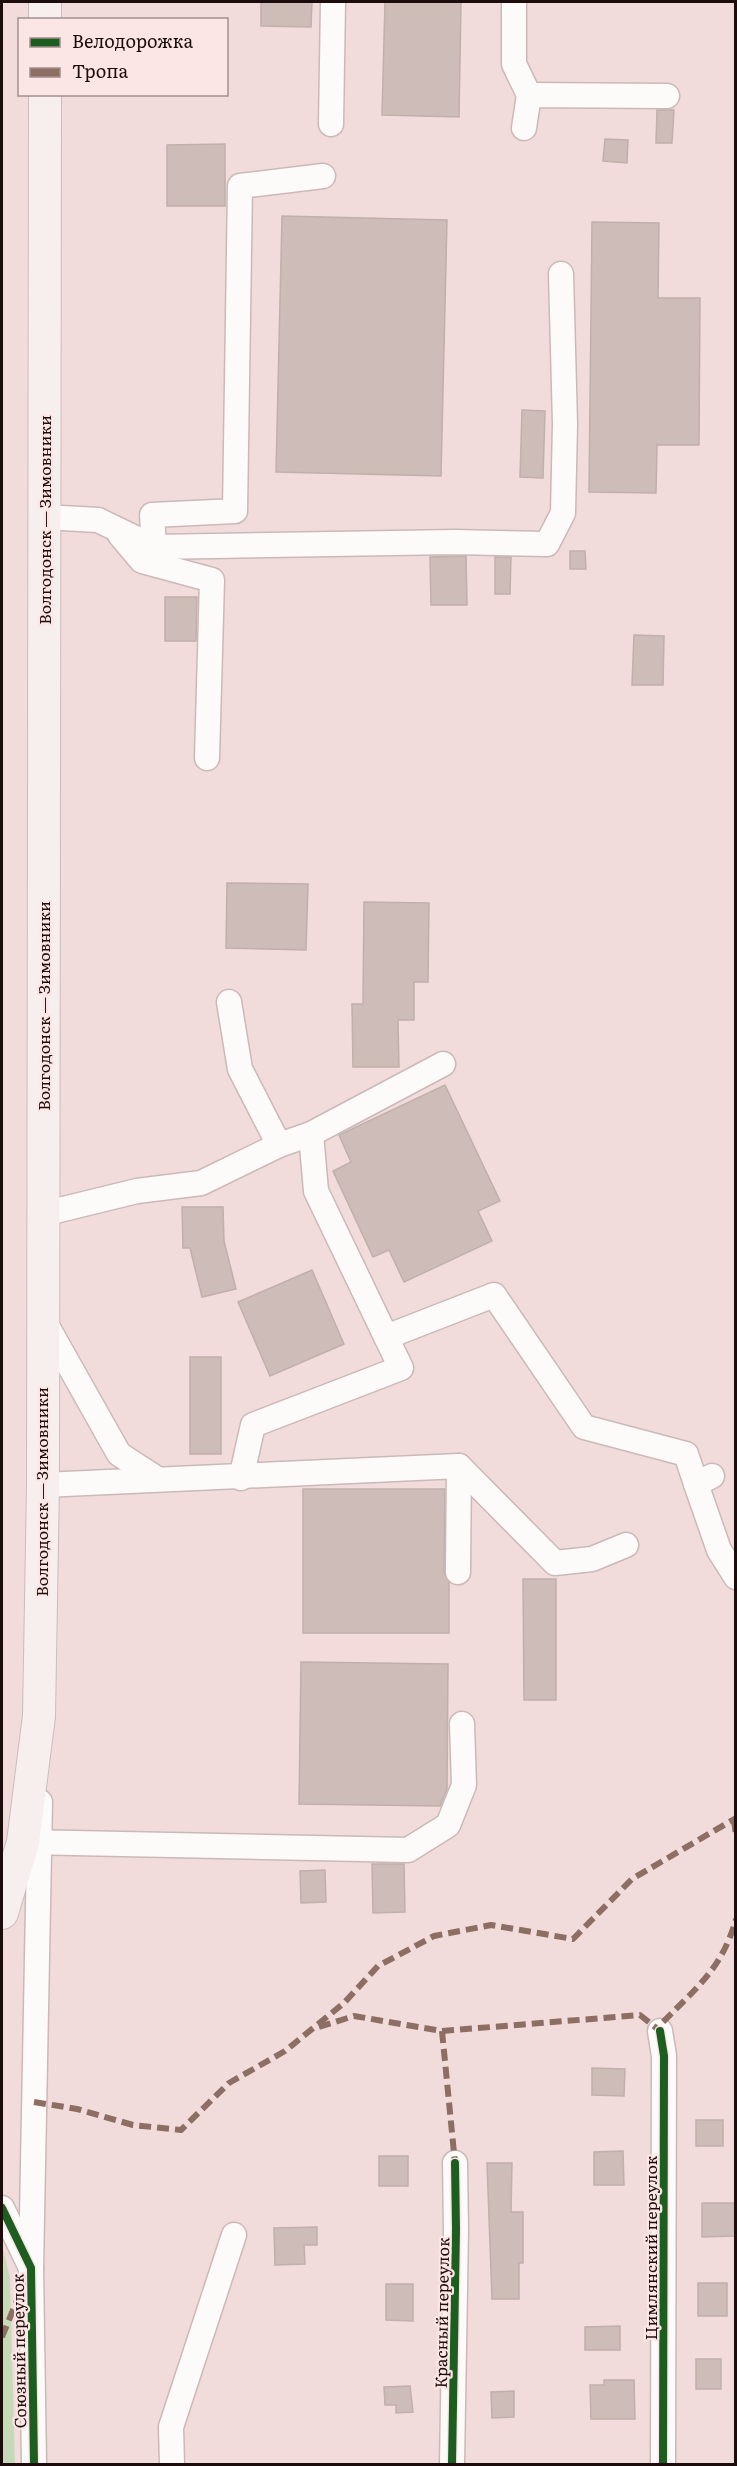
<svg xmlns="http://www.w3.org/2000/svg" width="737" height="2466" viewBox="0 0 737 2466" font-family="Literata,serif">
<style>
.green{fill:#c5dbb8}
.building{fill:#cebcb8;stroke:#c1afab;stroke-width:1.5}
.lines{fill:none;stroke-linecap:round;stroke-linejoin:round}
.minor-casing{stroke:#cbb9b8;stroke-width:27}
.major-casing{stroke:#c9bdbd;stroke-width:34}
.minor{stroke:#fdfafa;stroke-width:24}
.major{stroke:#f6efee;stroke-width:32}
.quiet{stroke:#8d6e63;stroke-width:6;stroke-dasharray:12 6;stroke-linecap:butt}
.cycleway-casing{stroke:#fbe6e5;stroke-width:11}
.cycleway{stroke:#1b5e20;stroke-width:8}
.labels{text-anchor:middle;dominant-baseline:central;stroke-width:4.5;stroke-linejoin:round;paint-order:stroke}
.street-label{font-size:16px;fill:#1d0c0c;stroke:#fbe6e5}
</style>
<rect width="100%" height="100%" fill="#f2dcdb"/>
<!-- green -->
<path class="green" d="M2,2244L10,2278L15,2464H2Z"/>
<!-- building -->
<g class="building">
<path d="M261,2H312L311,27L261,26Z"/>
<path d="M385,2H461L459,117L382,115Z"/>
<path d="M657,110H674L672,143H656Z"/>
<path d="M605,139L628,140L627,163L603,161Z"/>
<path d="M225,144V206H167V145Z"/>
<path d="M282,216L447,220L441,476L276,472Z"/>
<path d="M592,222L659,223L658,298H700L699,445H657L656,493L589,492Z"/>
<path d="M522,410L545,411L543,478L520,477Z"/>
<path d="M570,551H585L586,569H570Z"/>
<path d="M466,556L467,605H431L430,557Z"/>
<path d="M495,557H511L510,594H495Z"/>
<path d="M165,597H197L196,641H165Z"/>
<path d="M634,635L664,636L663,685H632Z"/>
<path d="M227,883L308,884L306,950L226,948Z"/>
<path d="M364,902L429,903L428,982H414V1020H398L399,1067H353L352,1004H363Z"/>
<path d="M445,1085L500,1201L478,1211L492,1241L404,1282L389,1250L373,1257L333,1171L351,1162L339,1135Z"/>
<path d="M182,1207H223L224,1241L236,1289L202,1297L190,1248H183Z"/>
<path d="M312,1270L344,1344L270,1376L238,1302Z"/>
<rect x="190" y="1357" width="31" height="97"/>
<path d="M303,1489H445L444,1572L449,1582V1633H303Z"/>
<path d="M523,1579H556V1700H524Z"/>
<path d="M301,1662L448,1664L447,1789L440,1806L299,1804Z"/>
<path d="M372,1864H404L405,1912L373,1913Z"/>
<path d="M325,1870L326,1902L301,1903L300,1871Z"/>
<path d="M592,2068L625,2069L624,2096L592,2095Z"/>
<rect x="696" y="2120" width="27" height="26"/>
<path d="M623,2151L624,2185H594V2152Z"/>
<rect x="379" y="2156" width="29" height="30"/>
<path d="M487,2163H512L511,2212H523V2263H519V2299H492Z"/>
<path d="M702,2203H735V2236L702,2237Z"/>
<path d="M317,2227V2245H304L305,2264L275,2265L274,2228Z"/>
<rect x="698" y="2283" width="29" height="33"/>
<path d="M386,2284H413V2321L386,2320Z"/>
<path d="M620,2326V2350H585V2327Z"/>
<rect x="696" y="2359" width="25" height="30"/>
<path d="M604,2380H634L635,2419H591L590,2385H604Z"/>
<path d="M410,2386L413,2412L396,2413V2405H385L384,2387Z"/>
<path d="M514,2391V2417L492,2418L491,2392Z"/>
</g>
<g class="lines">
<!-- minor casing -->
<g class="minor-casing">
<g id="minor">
<path d="M514,2V64L529,95"/>
<path d="M331,124L333,2"/>
<path d="M524,128L529,95L667,96"/>
<path d="M44,517L98,520L154,547L455,542L547,544L563,513L565,424L561,274"/>
<path d="M120,535L142,561L212,580L207,758"/>
<path d="M154,547L152,515L235,511L240,186L323,176"/>
<path d="M229,1002L240,1069L279,1145L311,1134L443,1064"/>
<path d="M43,1214L137,1191L201,1183L279,1145"/>
<path d="M43,1319L119,1454L156,1478"/>
<path d="M386,1337L494,1295L584,1427L686,1454L696,1484"/>
<path d="M459,1466L555,1563L592,1559L626,1545"/>
<path d="M712,1476L696,1484L719,1550L736,1577"/>
<path d="M241,1478L253,1425L401,1368L316,1191L311,1134"/>
<path d="M43,1485L459,1466L458,1572"/>
<path d="M25,1842L408,1850L448,1825L464,1785L462,1724"/>
<path d="M660,2031L664,2056L663,2464"/>
<path d="M2,2208L31,2268L34,2464"/>
<path d="M31,2268L40,1802"/>
<path d="M172,2464L171,2427L234,2235"/>
<path d="M452,2464L456,2229L455,2163"/>
</g>
</g>
<!-- major casing -->
<g class="major-casing">
<g id="major">
<path d="M45,20V2"/>
<path d="M2,1913L23,1842L39,1716L43,1485L45,94"/>
</g>
</g>
<!-- minor -->
<use href="#minor" class="minor"/>
<!-- major -->
<use href="#major" class="major"/>
<!-- quiet -->
<g class="quiet">
<path d="M734,1820L736,1836"/>
<path d="M319,2027L354,2016L442,2031L640,2015L660,2031L662,2023C697,1987 722,1969 736,1919"/>
<path d="M442,2031L455,2163"/>
<path d="M34,2102L77,2109L133,2125L181,2130L229,2083L285,2051L344,2003L378,1966L434,1936L491,1925L573,1939L632,1879L736,1818"/>
<path d="M2,2337L27,2276"/>
</g>
<!-- cycleway casing -->
<g class="cycleway-casing">
<g id="cycleway">
<path d="M660,2031L664,2056L663,2464"/>
<path d="M2,2208L31,2268L34,2464"/>
<path d="M452,2464L456,2229L455,2163"/>
</g>
</g>
<!-- cycleway -->
<use href="#cycleway" class="cycleway"/>
</g>
<g class="labels">
<!-- street labels -->
<g class="street-label">
<text transform="translate(44 520) rotate(-90)">Волгодонск — Зимовники</text>
<text transform="translate(43 1006) rotate(-90)">Волгодонск — Зимовники</text>
<text transform="translate(41 1492) rotate(-90)">Волгодонск — Зимовники</text>
<text transform="translate(650 2248) rotate(-90)">Цимлянский переулок</text>
<text transform="translate(441 2313) rotate(-89)">Красный переулок</text>
<text transform="translate(18 2351) rotate(-91)">Союзный переулок</text>
</g>
</g>
<!-- border -->
<rect width="737" height="2466" fill="none" stroke="#1d0c0c" stroke-width="6"/>
<!-- legend -->
<rect x="18" y="18" width="210" height="78" fill="#fbe6e5" stroke="#a28f8e" stroke-width="1.5"/>
<rect x="30" y="38" width="30" height="9" fill="#1b5e20" stroke="#a28f8e" stroke-width="1.5"/>
<text x="72" y="48" font-size="18" fill="#1d0c0c">Велодорожка</text>
<rect x="30" y="68" width="30" height="9" fill="#8d6e63" stroke="#a28f8e" stroke-width="1.5"/>
<text x="72" y="78" font-size="18" fill="#1d0c0c">Тропа</text>
</svg>
